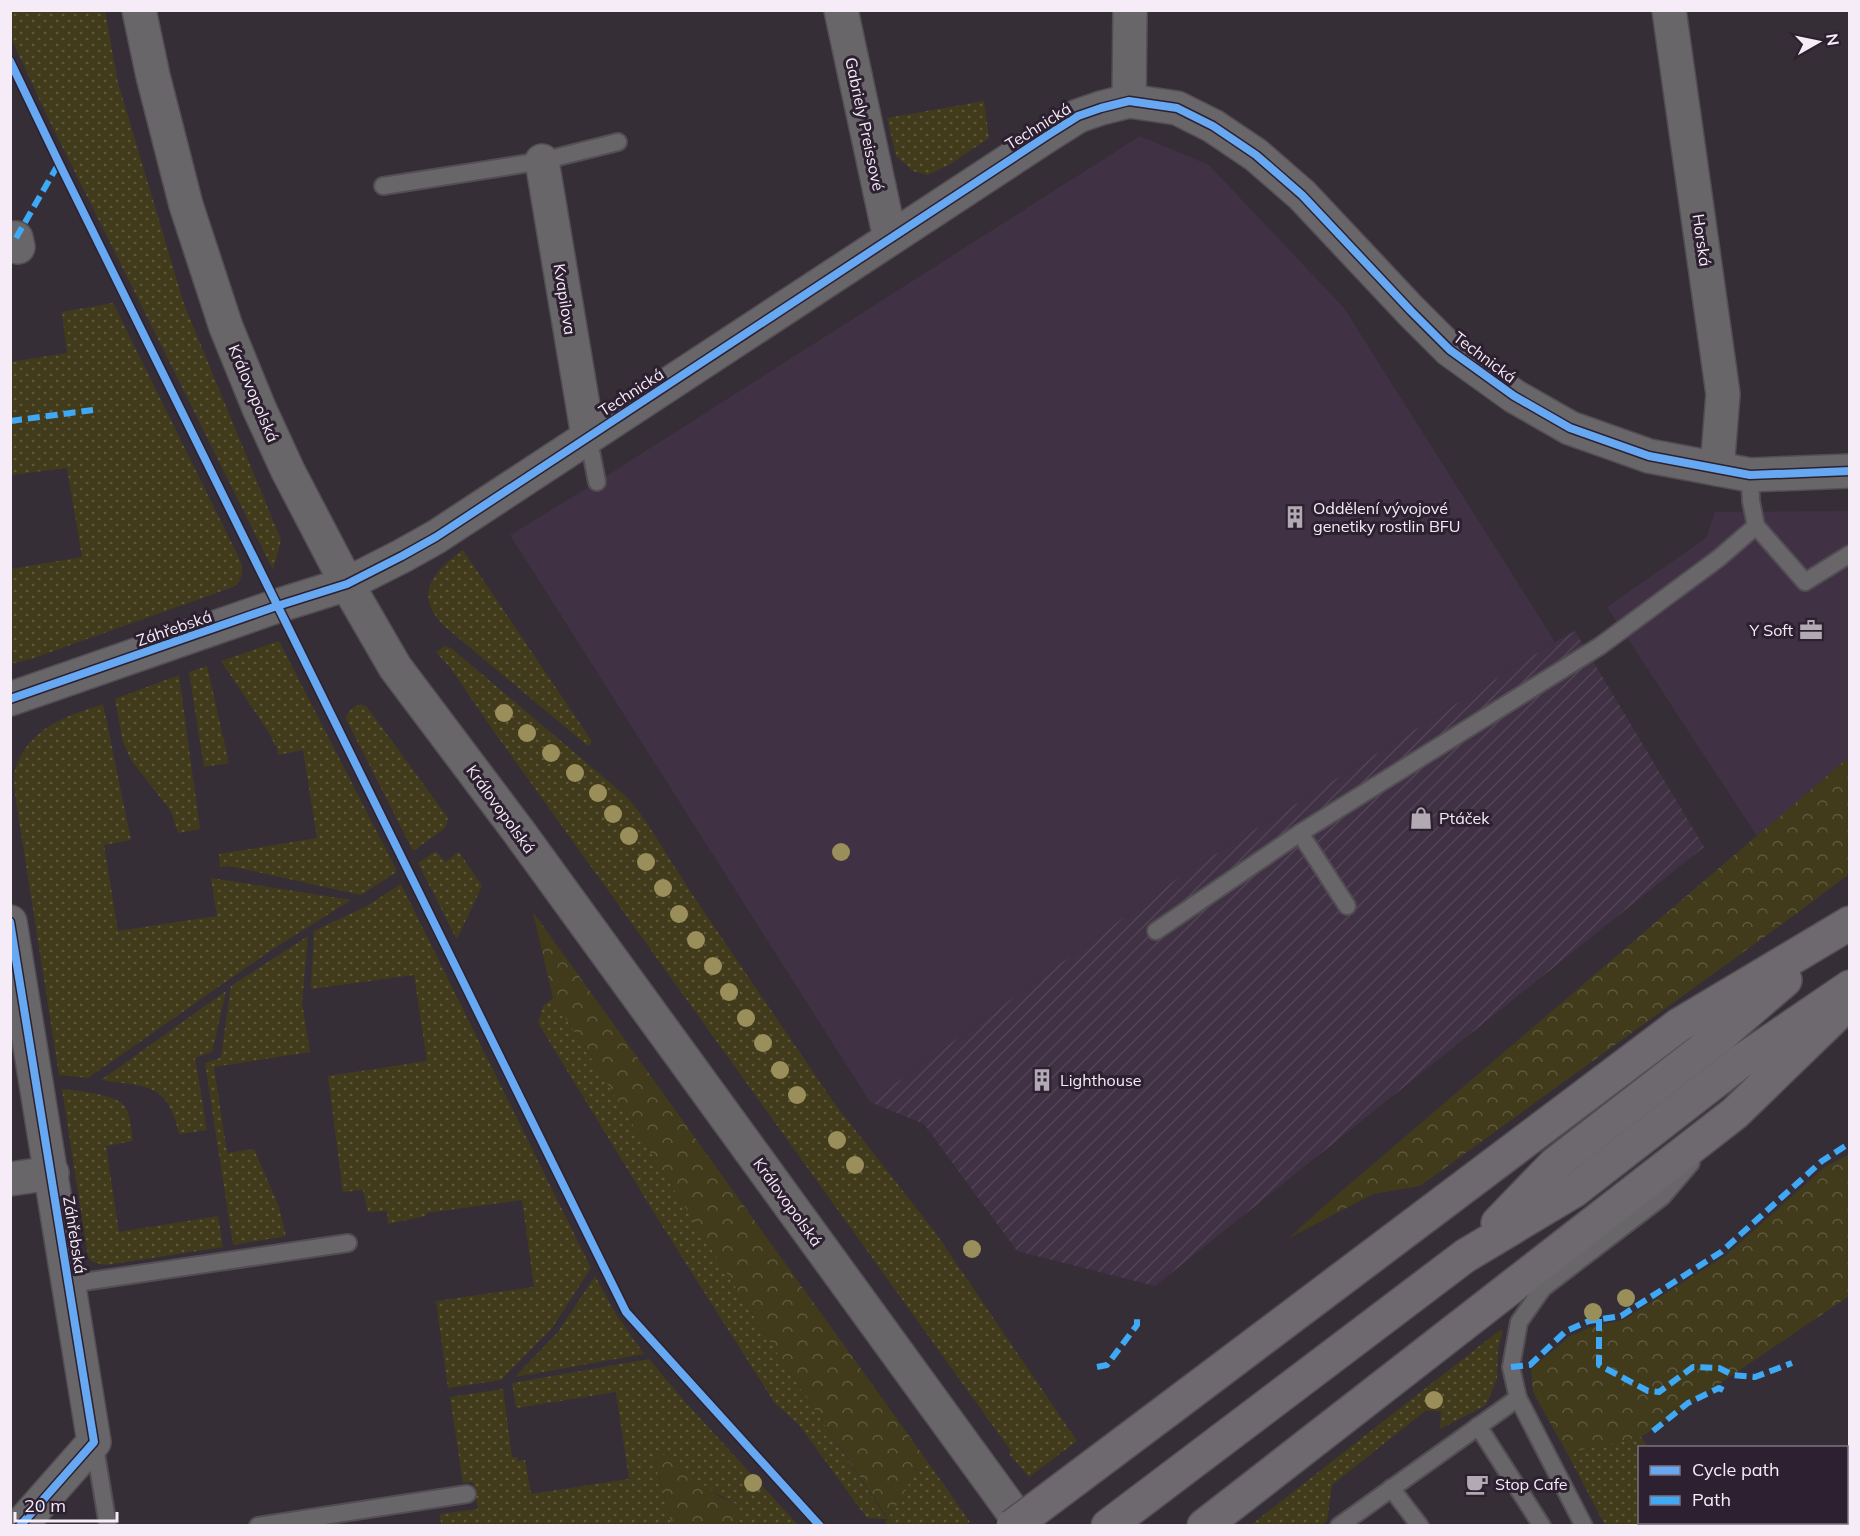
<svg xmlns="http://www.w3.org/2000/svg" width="1860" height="1536" viewBox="0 0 1860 1536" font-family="Mulish,sans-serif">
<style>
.built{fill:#403144}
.industrial{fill:url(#industrial-furrows)}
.grass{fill:url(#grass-dots)}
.forest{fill:url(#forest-crowns)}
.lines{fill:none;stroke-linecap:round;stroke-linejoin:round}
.service-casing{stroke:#534d54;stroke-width:20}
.minor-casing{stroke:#534d54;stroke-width:36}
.tertiary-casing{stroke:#534d54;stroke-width:36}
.trunk-casing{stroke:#534d54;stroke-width:36}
.service{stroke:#696669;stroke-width:16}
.minor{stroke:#696669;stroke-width:33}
.tertiary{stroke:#696669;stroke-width:33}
.trunk{stroke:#6e686f;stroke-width:33}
.trunk-bridge-casing{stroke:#534d54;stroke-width:36;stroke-linecap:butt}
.trunk-bridge{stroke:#6e686f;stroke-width:33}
.quiet{stroke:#3fa9f5;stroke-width:6;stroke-dasharray:12 6;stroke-linecap:butt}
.cycleway-casing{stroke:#2d2030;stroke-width:11}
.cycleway{stroke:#66a8f1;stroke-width:8}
.tree{fill:#9a8e5b}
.labels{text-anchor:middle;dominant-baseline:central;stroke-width:6;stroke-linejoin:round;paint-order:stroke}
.street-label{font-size:16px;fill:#f5ecf7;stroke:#2d2030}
.poi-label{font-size:16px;fill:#f5ecf7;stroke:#2d2030;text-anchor:start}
</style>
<defs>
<pattern id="industrial-furrows" width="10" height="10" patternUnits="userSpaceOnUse" patternTransform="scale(1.5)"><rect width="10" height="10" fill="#403144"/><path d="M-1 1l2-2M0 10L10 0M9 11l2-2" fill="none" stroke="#534556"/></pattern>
<pattern id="grass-dots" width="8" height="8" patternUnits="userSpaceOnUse" patternTransform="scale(1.5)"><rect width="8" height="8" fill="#413b1c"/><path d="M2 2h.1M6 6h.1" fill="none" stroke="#5d583e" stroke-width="1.8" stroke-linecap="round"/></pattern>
<pattern id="forest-crowns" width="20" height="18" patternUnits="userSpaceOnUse" patternTransform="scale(1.5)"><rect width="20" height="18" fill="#413b1c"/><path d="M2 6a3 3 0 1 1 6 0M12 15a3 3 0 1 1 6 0" fill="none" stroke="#5d583e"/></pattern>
</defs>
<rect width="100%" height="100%" fill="#352e36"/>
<!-- built -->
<g class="built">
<path d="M1140,136L1209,165L1344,308L1555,642L1182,875L870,1102L510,535L597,482Z"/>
<path d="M1849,511V874L1804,908L1607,607L1706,538L1715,512Z"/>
</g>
<!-- industrial -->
<path class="industrial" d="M1575,631L1704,847L1155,1286L1017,1251L924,1124L870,1102L1182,875L1555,642Z"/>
<!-- grass -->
<g class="grass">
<path d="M11,10L105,11L118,83L184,304L281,540L273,570L49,120L11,38Z"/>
<path d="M984,101L989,138L949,165L928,175L913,171L896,156L887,118Z"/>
<path d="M113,303L241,562C244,573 242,581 233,587L31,659L11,664V569L82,557L67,468L11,475V362L67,353L62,312Z"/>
<path d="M463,550L591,740V744L588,746L443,625C413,593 434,571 463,550Z"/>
<path d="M279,641L396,869L395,873L361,895L230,866L220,867L219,854L317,838L303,750L278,755L277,746H275L270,734L221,661Z"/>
<path d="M445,646L451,648L621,792L634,805L650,828L692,894L834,1103L935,1232L1077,1441L1029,1477L1009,1454L1011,1451L495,733L452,670L436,652Z"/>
<path d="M207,666L229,763L204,767L189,672Z"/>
<path d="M179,675L200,829L178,833L171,811L131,760L123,742L115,699Z"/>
<path d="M103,704L131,840L104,845L118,931L217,916L211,878L351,900L273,949L88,1078L59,1075L15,794C15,787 13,777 15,770C28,728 66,716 103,704Z"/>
<path d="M361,704L367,707L448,818L445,828L413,851L346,719C347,711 353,707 361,704Z"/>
<path d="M436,851L445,862L459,852L482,886L458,937L456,938L418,863Z"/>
<path d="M401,884L591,1268L552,1328L501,1380L448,1388L436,1301L534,1287L522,1200L426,1213V1216L388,1224L387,1211L368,1212L363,1190L343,1192L328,1076L427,1061L414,975L311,989L314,931L367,906Z"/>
<path d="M308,936L302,1003L310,1052L214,1067L227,1153L254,1149L279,1207L286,1236L233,1245L205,1063L220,1058L221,1056L231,986Z"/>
<path d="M226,991L212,1052L195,1058L207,1130L179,1134C168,1082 147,1087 101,1080Z"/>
<path d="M553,998L786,1367L887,1519L925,1458L970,1522L966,1526H885L887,1519L867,1518L799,1425L774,1402L661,1224L538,1023L543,1006Z"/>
<path d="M62,1089C77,1091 119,1094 126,1108C131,1118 131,1131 133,1141L106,1146L119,1232L218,1216L223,1247L106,1265L92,1262L88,1256Z"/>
<path d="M595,1276L614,1311L644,1354L515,1377L558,1332Z"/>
<path d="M1500,1330L1503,1331L1498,1348L1497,1378L1486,1405L1440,1429L1441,1411H1425L1332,1485L1327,1521L1321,1525H1251Z"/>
<path d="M649,1359L686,1403L798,1525H740L736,1504L654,1460L672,1525H441L440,1514L478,1509L473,1482L463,1483L450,1397L503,1389L512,1457H517L518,1461L525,1460L531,1494L629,1479L616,1392L516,1408L512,1383Z"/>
<path d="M1641,1437L1648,1447L1640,1448V1522L1698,1523L1700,1525H1605L1567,1453Z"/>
</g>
<!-- forest -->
<g class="forest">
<path d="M1849,757V874L1804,908L1420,1186L1373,1194L1289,1238L1324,1206Z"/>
<path d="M533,912L925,1458L888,1519L786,1367L553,998Z"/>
<path d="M1849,1155V1296L1641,1437L1567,1453L1533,1392L1531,1369L1570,1336L1591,1327L1623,1320L1725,1256L1826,1166Z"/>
<path d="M663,1454L720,1497L736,1504L740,1525H672L654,1459Z"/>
</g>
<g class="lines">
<!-- service casing -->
<g class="service-casing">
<g id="service">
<path d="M383,186L542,161L618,142"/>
<path d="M588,436L597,482"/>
<path d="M1756,526L1805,582L1850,554"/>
<path d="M1300,833L1347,906"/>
<path d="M1156,931L1300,833L1600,646L1719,558L1756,526L1751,501L1750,475"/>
<path d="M69,1284L348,1243"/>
<path d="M1478,1426L1542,1526"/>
<path d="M94,1442L108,1526"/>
<path d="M1391,1488L1420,1526"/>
<path d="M258,1526L467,1494"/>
<path d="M1339,1526L1518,1398"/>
<path d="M1584,1526L1518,1398L1511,1367L1519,1322L1543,1288L1662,1197L1691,1163"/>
</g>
</g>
<!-- minor casing -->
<g class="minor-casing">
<g id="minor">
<path d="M841,10L890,238"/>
<path d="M1669,10L1723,394L1717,469"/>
<path d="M1129,101L1130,10"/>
<path d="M542,161L588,436"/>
<path d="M10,238H16L18,247"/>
<path d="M10,699L277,606L347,584L402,556L436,537L1048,135L1078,116L1101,108L1129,101L1177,108L1213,126L1256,155L1302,195L1411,311L1450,350L1514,396L1570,428L1649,456L1750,475L1850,471"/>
<path d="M10,922L94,1442L20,1526"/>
<path d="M10,1179L52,1173"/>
</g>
</g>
<!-- tertiary casing -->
<g class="tertiary-casing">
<path id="tertiary" d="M139,10L153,76L186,205L226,327L259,408L288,471L347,584L395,667L519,832L1023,1526"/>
</g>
<!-- trunk casing -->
<g class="trunk-casing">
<g id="trunk">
<path d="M1498,1223L1555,1164L1720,1036L1785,980"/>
<path d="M1169,1409L1679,1025L1850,923"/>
<path d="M1108,1526L1465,1256L1575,1190L1740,1062L1850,987"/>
<path d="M1204,1526L1735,1113L1835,1016"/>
</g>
</g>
<!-- service -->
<use href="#service" class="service"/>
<!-- minor -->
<use href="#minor" class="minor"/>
<!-- tertiary -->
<use href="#tertiary" class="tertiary"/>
<!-- trunk -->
<use href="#trunk" class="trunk"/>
<!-- trunk-bridge casing -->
<g class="trunk-bridge-casing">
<path id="trunk-bridge" d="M1013,1526L1169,1409"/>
</g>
<!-- trunk-bridge -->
<use href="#trunk-bridge" class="trunk-bridge"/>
<!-- quiet -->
<g class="quiet">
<path d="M16,238L59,163"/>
<path d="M10,421L93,410"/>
<path d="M1599,1319V1365L1648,1391L1659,1392L1693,1367L1719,1368L1733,1375L1755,1377L1792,1363"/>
<path d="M1097,1367L1107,1365L1137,1325V1314"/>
<path d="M1511,1367L1530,1365L1566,1331L1589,1321L1621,1316L1721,1252L1822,1161L1850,1143"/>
<path d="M1653,1431L1688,1403L1719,1388L1727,1392"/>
</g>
<!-- cycleway casing -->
<g class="cycleway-casing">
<g id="cycleway">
<path d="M10,61L59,163L626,1312L820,1526"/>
<path d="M10,699L277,606L347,584L402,556L436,537L1048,135L1078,116L1101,108L1129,101L1177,108L1213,126L1256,155L1302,195L1411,311L1450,350L1514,396L1570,428L1649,456L1750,475L1850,471"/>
<path d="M10,922L94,1442L20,1526"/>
</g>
</g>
<!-- cycleway -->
<use href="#cycleway" class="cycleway"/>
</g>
<!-- trees -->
<g class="tree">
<circle cx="504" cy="713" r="9"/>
<circle cx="527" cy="733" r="9"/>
<circle cx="551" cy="753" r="9"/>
<circle cx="575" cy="773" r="9"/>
<circle cx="598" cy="793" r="9"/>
<circle cx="613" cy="814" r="9"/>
<circle cx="629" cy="836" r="9"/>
<circle cx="841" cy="852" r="9"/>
<circle cx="646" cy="862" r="9"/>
<circle cx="663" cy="888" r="9"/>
<circle cx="679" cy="914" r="9"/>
<circle cx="696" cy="940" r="9"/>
<circle cx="713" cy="966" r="9"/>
<circle cx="729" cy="992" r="9"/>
<circle cx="746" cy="1018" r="9"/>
<circle cx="763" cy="1043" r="9"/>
<circle cx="780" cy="1070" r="9"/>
<circle cx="797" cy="1095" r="9"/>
<circle cx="837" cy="1140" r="9"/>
<circle cx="855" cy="1165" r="9"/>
<circle cx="972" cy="1249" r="9"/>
<circle cx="1626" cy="1298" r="9"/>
<circle cx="1593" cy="1312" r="9"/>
<circle cx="1434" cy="1400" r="9"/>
<circle cx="753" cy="1483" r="9"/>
</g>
<!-- icons -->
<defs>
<g id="building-bare" transform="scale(1.8)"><path d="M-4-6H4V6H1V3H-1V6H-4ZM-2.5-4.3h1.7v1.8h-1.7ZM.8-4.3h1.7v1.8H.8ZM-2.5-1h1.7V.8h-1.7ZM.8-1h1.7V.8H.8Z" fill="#b2aab3" stroke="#2d2030" stroke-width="2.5" paint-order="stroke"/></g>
<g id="office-bare" transform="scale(1.8)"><path d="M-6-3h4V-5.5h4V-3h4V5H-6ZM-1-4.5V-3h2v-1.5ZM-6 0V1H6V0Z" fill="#b2aab3" stroke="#2d2030" stroke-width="2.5" paint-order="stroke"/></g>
<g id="shop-bare" transform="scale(1.8)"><path d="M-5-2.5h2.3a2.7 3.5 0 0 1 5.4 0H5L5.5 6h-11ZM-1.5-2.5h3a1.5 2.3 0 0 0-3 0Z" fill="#b2aab3" stroke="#2d2030" stroke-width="2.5" paint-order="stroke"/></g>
<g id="cafe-bare" transform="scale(1.8)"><path d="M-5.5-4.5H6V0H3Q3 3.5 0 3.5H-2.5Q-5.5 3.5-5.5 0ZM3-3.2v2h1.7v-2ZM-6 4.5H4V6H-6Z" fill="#b2aab3" stroke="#2d2030" stroke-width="2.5" paint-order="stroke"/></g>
</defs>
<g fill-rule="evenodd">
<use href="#building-bare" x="1295" y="517"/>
<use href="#office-bare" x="1811" y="630"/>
<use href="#shop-bare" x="1421" y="818"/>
<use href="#building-bare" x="1042" y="1080"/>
<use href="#cafe-bare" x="1477" y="1484"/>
</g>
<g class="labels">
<!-- street labels -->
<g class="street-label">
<text transform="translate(865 124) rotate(78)">Gabriely Preissové</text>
<text transform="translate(1038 126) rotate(-32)">Technická</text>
<text transform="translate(1702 240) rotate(82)">Horská</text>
<text transform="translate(565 299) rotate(81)">Kvapilova</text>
<text transform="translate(1485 357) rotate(37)">Technická</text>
<text transform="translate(631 392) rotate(-33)">Technická</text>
<text transform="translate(254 393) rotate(67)">Královopolská</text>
<text transform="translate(174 628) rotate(-19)">Záhřebská</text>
<text transform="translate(501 809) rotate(54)">Královopolská</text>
<text transform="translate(788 1202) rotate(54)">Královopolská</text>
<text transform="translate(75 1235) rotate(81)">Záhřebská</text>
</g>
<!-- poi labels -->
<g class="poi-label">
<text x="1313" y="508">Oddělení vývojové<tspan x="1313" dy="18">genetiky rostlin BFU</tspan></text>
<text x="1793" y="630" text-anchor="end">Y Soft</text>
<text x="1439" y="818">Ptáček</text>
<text x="1060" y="1080">Lighthouse</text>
<text x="1495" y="1484">Stop Cafe</text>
</g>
</g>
<!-- border -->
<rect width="1860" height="1536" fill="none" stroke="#f5ecf7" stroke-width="24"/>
<!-- legend -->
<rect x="1638" y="1446" width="210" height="78" fill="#2d2030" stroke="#7d7280" stroke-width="1.5"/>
<rect x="1650" y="1466" width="30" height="9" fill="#66a8f1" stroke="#7d7280" stroke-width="1.5"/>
<text x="1692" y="1476" font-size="18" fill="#f5ecf7">Cycle path</text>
<rect x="1650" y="1496" width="30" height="9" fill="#3fa9f5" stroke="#7d7280" stroke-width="1.5"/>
<text x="1692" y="1506" font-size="18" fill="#f5ecf7">Path</text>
<!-- north arrow -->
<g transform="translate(1818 42) rotate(81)" stroke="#2d2030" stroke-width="4.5" paint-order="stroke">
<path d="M0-4.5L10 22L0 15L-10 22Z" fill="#f5ecf7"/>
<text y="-9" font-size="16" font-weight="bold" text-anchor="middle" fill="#f5ecf7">N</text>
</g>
<!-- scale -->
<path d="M15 1512v9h102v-9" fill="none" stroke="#f5ecf7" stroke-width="3"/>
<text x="24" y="1512" font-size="18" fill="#f5ecf7" stroke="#2d2030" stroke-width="4.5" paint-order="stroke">20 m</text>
</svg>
